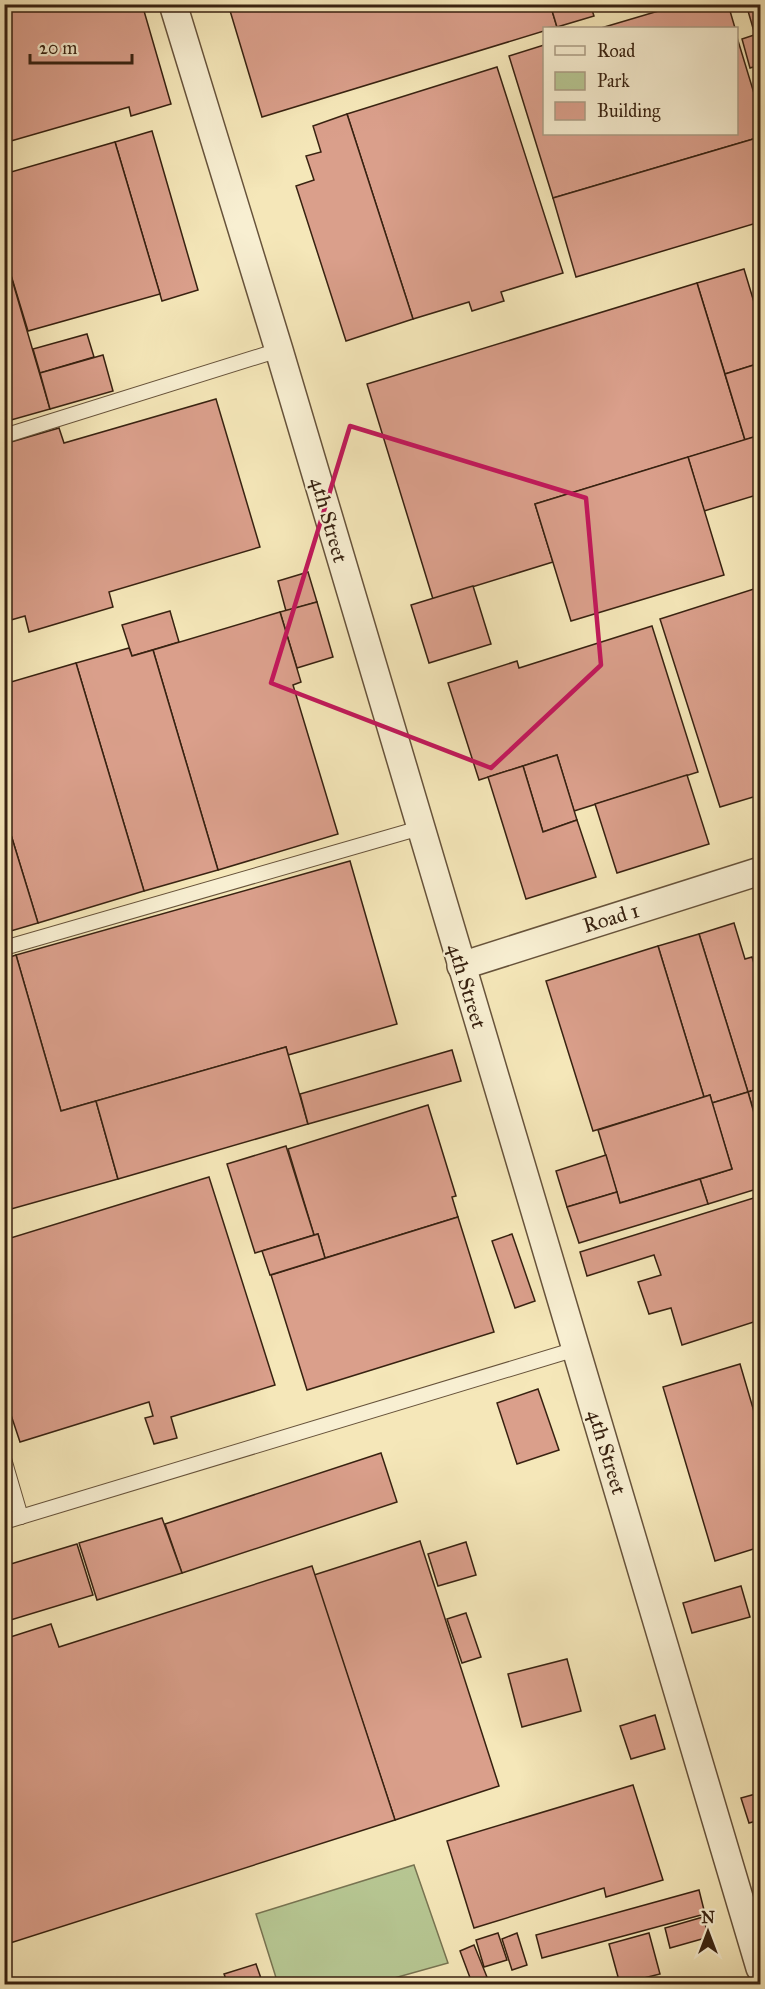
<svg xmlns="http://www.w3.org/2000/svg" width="765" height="1989" viewBox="0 0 765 1989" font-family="'IM FELL Great Primer',serif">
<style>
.green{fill:#b7c793;stroke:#787452;stroke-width:1.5}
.building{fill:#da9f8b;stroke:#382211;stroke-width:1.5}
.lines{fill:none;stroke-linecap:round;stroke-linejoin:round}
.lane-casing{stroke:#67533b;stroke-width:16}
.street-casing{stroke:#67533b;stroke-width:30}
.lane{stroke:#f8efd2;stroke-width:14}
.street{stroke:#f8efd2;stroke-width:27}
.marked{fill:none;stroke:#c2185b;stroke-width:4.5;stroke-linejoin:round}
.labels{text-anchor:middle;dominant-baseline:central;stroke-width:4.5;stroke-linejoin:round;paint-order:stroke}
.street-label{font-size:21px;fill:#382211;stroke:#f8efd2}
</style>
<rect width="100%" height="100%" fill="#f5e7b9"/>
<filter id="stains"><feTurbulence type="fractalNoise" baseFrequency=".00333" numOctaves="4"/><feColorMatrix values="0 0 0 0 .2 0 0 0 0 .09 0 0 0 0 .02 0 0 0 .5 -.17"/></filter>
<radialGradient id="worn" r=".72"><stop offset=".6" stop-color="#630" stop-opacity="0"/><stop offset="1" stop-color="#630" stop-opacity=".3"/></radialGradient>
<!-- green -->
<path class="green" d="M414,1865L448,1963L373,1984H278L256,1914Z"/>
<!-- building -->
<g class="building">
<path d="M4,4H142L171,104L131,116L129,107L4,143Z"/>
<path d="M228,4H550L557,27L544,28V31L262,117Z"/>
<path d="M550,4H590L594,16L557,27Z"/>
<path d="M682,4H728L735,28H601Z"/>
<path d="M746,4H760V33L755,35Z"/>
<path d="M760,33V65L750,68L742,39Z"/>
<path d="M736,34L760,113V137L553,198L509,56L544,45V134H736Z"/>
<path d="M497,67L563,273L501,292L504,301L472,311L469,302L413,319L347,114Z"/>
<path d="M347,114L413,319L346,341L296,186L314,180L306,156L321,152L313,126Z"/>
<path d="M152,131L198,290L162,301L115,142Z"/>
<path d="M760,137V222L576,277L553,198Z"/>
<path d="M115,142L160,294L28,331L4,252V174Z"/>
<path d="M4,259H6L50,409L4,422Z"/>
<path d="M744,269L760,322V363L725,374L697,283Z"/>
<path d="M697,283L745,440L535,504L553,562L433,599L367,384Z"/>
<path d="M87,334L94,357L40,373L33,349Z"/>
<path d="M103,355L113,391L50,409L40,373Z"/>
<path d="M760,363V435L745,440L725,374Z"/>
<path d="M216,399L260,547L109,592L113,607L29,632L25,616L4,622V444L59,428L64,443Z"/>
<path d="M760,435V494L704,511L688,457Z"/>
<path d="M688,457L724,575L571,621L535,504Z"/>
<path d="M308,572L317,602L286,611L278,581Z"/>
<path d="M473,586L491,644L429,663L411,605Z"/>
<path d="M760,587V795L720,807L660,619Z"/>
<path d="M317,602L333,657L297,668L280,612Z"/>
<path d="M170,611L179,642L132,656L122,625Z"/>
<path d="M280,612L301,682L293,685L338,834L218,870L153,650Z"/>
<path d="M652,626L698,772L574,811L557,755L479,780L448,683L517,661L519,668Z"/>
<path d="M129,648L132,656L153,650L218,870L144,891L76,663Z"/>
<path d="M76,663L144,891L38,923L4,812V684Z"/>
<path d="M557,755L577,820L543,832L523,766Z"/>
<path d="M523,766L543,832L577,820L596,877L526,899L488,777Z"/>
<path d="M687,775L709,844L617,873L595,804Z"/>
<path d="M4,812L38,923L4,933Z"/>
<path d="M350,861L397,1024L288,1055L286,1047L61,1111L16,955Z"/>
<path d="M734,923L745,959L752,957L760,983V1088L748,1092L699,934Z"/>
<path d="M699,934L748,1092L712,1103L710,1095L704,1097L658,946Z"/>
<path d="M658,946L704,1097L593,1131L546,981Z"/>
<path d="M16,955L61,1111L96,1101L118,1179L4,1211V959Z"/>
<path d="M286,1047L308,1124L118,1179L96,1101Z"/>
<path d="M452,1050L461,1081L308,1124L300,1094Z"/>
<path d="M760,1088V1134L748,1092Z"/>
<path d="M748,1092L760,1134V1188L708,1204L700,1179L732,1169L712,1103Z"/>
<path d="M710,1095L732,1169L620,1203L598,1130Z"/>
<path d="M428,1105L456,1196L452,1197L458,1217L325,1258L318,1234L314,1235L288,1149Z"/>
<path d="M286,1146L314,1235L255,1253L227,1164Z"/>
<path d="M606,1155L617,1192L567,1207L556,1171Z"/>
<path d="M209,1177L275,1385L171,1417L177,1438L154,1444L145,1418L153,1416L149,1402L20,1442L4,1394V1240Z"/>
<path d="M700,1179L708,1204L579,1243L567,1207L617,1192L620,1203Z"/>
<path d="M760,1196V1320L682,1345L671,1308L649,1314L638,1282L661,1275L654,1255L587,1276L580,1252Z"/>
<path d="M458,1217L494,1332L307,1390L271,1275Z"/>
<path d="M318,1234L325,1258L270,1275L262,1251Z"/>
<path d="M512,1234L535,1301L515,1308L492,1241Z"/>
<path d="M740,1364L760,1432V1547L715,1561L663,1387Z"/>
<path d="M760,1368V1388L755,1370Z"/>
<path d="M538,1389L559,1450L517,1464L497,1403Z"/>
<path d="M381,1453L397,1502L182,1573L165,1524Z"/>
<path d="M162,1518L182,1573L97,1600L79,1543Z"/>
<path d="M420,1541L499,1786L395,1820L314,1575Z"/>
<path d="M466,1542L476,1575L438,1586L428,1554Z"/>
<path d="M77,1544L93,1595L4,1622V1566Z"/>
<path d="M312,1566L395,1820L4,1945V1639L51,1624L59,1647Z"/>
<path d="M741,1586L750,1617L692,1633L683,1603Z"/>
<path d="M466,1613L481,1657L462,1663L447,1619Z"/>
<path d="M567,1659L581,1711L522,1727L508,1674Z"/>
<path d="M655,1715L665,1749L631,1759L620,1726Z"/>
<path d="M633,1785L663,1880L606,1897L604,1888L474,1928L447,1841Z"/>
<path d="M759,1793L760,1820L749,1823L741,1798Z"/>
<path d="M699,1890L705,1914L542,1958L536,1935Z"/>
<path d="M703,1917L709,1937L670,1948L665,1928Z"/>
<path d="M498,1933L507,1960L484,1967L476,1940Z"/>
<path d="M517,1933L527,1965L512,1970L502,1939Z"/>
<path d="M649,1933L660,1974L620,1984L609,1944Z"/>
<path d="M474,1945L487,1977L472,1983L460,1951Z"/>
<path d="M256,1964L263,1984H228L224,1974Z"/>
</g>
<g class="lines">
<!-- lane casing -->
<g class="lane-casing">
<g id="lane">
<path d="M4,436L279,350"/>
<path d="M4,948L420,828"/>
<path d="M4,1459L21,1517"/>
<path d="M4,1522L576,1349"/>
</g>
</g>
<!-- street casing -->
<g class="street-casing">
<g id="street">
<path d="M173,4L279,350L760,1968"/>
<path d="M461,966L760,871"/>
</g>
</g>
<!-- lane -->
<use href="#lane" class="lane"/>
<!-- street -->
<use href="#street" class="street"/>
</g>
<!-- marked area -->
<path class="marked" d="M350,426L586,498L601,665L491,768L271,683Z"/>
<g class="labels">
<!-- street labels -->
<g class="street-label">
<text transform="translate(329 520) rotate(74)">4th Street</text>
<text transform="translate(611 918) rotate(-17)">Road 1</text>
<text transform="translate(467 986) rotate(73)">4th Street</text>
<text transform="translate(607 1452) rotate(73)">4th Street</text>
</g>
</g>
<!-- margin -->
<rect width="765" height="1989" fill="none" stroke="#f5e7b9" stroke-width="24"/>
<rect x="6" y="6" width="753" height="1977" fill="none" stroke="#382211" stroke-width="3"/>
<rect x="12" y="12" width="741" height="1965" fill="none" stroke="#382211" stroke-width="1.5"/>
<!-- legend -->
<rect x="543" y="27" width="195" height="108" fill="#f8efd2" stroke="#ab9d85" stroke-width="1.5"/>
<rect x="555" y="46" width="30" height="9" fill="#f8efd2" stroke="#ab9d85" stroke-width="1.5"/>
<text x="597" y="57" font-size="18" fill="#382211">Road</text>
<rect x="555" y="72" width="30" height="18" fill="#b7c793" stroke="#ab9d85" stroke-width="1.5"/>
<text x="597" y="87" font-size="18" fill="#382211">Park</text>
<rect x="555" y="102" width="30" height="18" fill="#da9f8b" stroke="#ab9d85" stroke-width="1.5"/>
<text x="597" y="117" font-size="18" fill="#382211">Building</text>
<!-- north arrow -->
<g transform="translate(708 1932)" stroke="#f8efd2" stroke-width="4.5" paint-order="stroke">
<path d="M0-4.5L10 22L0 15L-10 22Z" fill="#382211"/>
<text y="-9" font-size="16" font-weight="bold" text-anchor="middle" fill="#382211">N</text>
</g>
<!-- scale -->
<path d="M30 54v9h102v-9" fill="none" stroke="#382211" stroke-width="3"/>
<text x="39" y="54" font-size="18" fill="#382211" stroke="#f8efd2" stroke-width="4.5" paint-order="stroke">20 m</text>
<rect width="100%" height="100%" filter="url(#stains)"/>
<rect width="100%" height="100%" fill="url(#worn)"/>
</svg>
